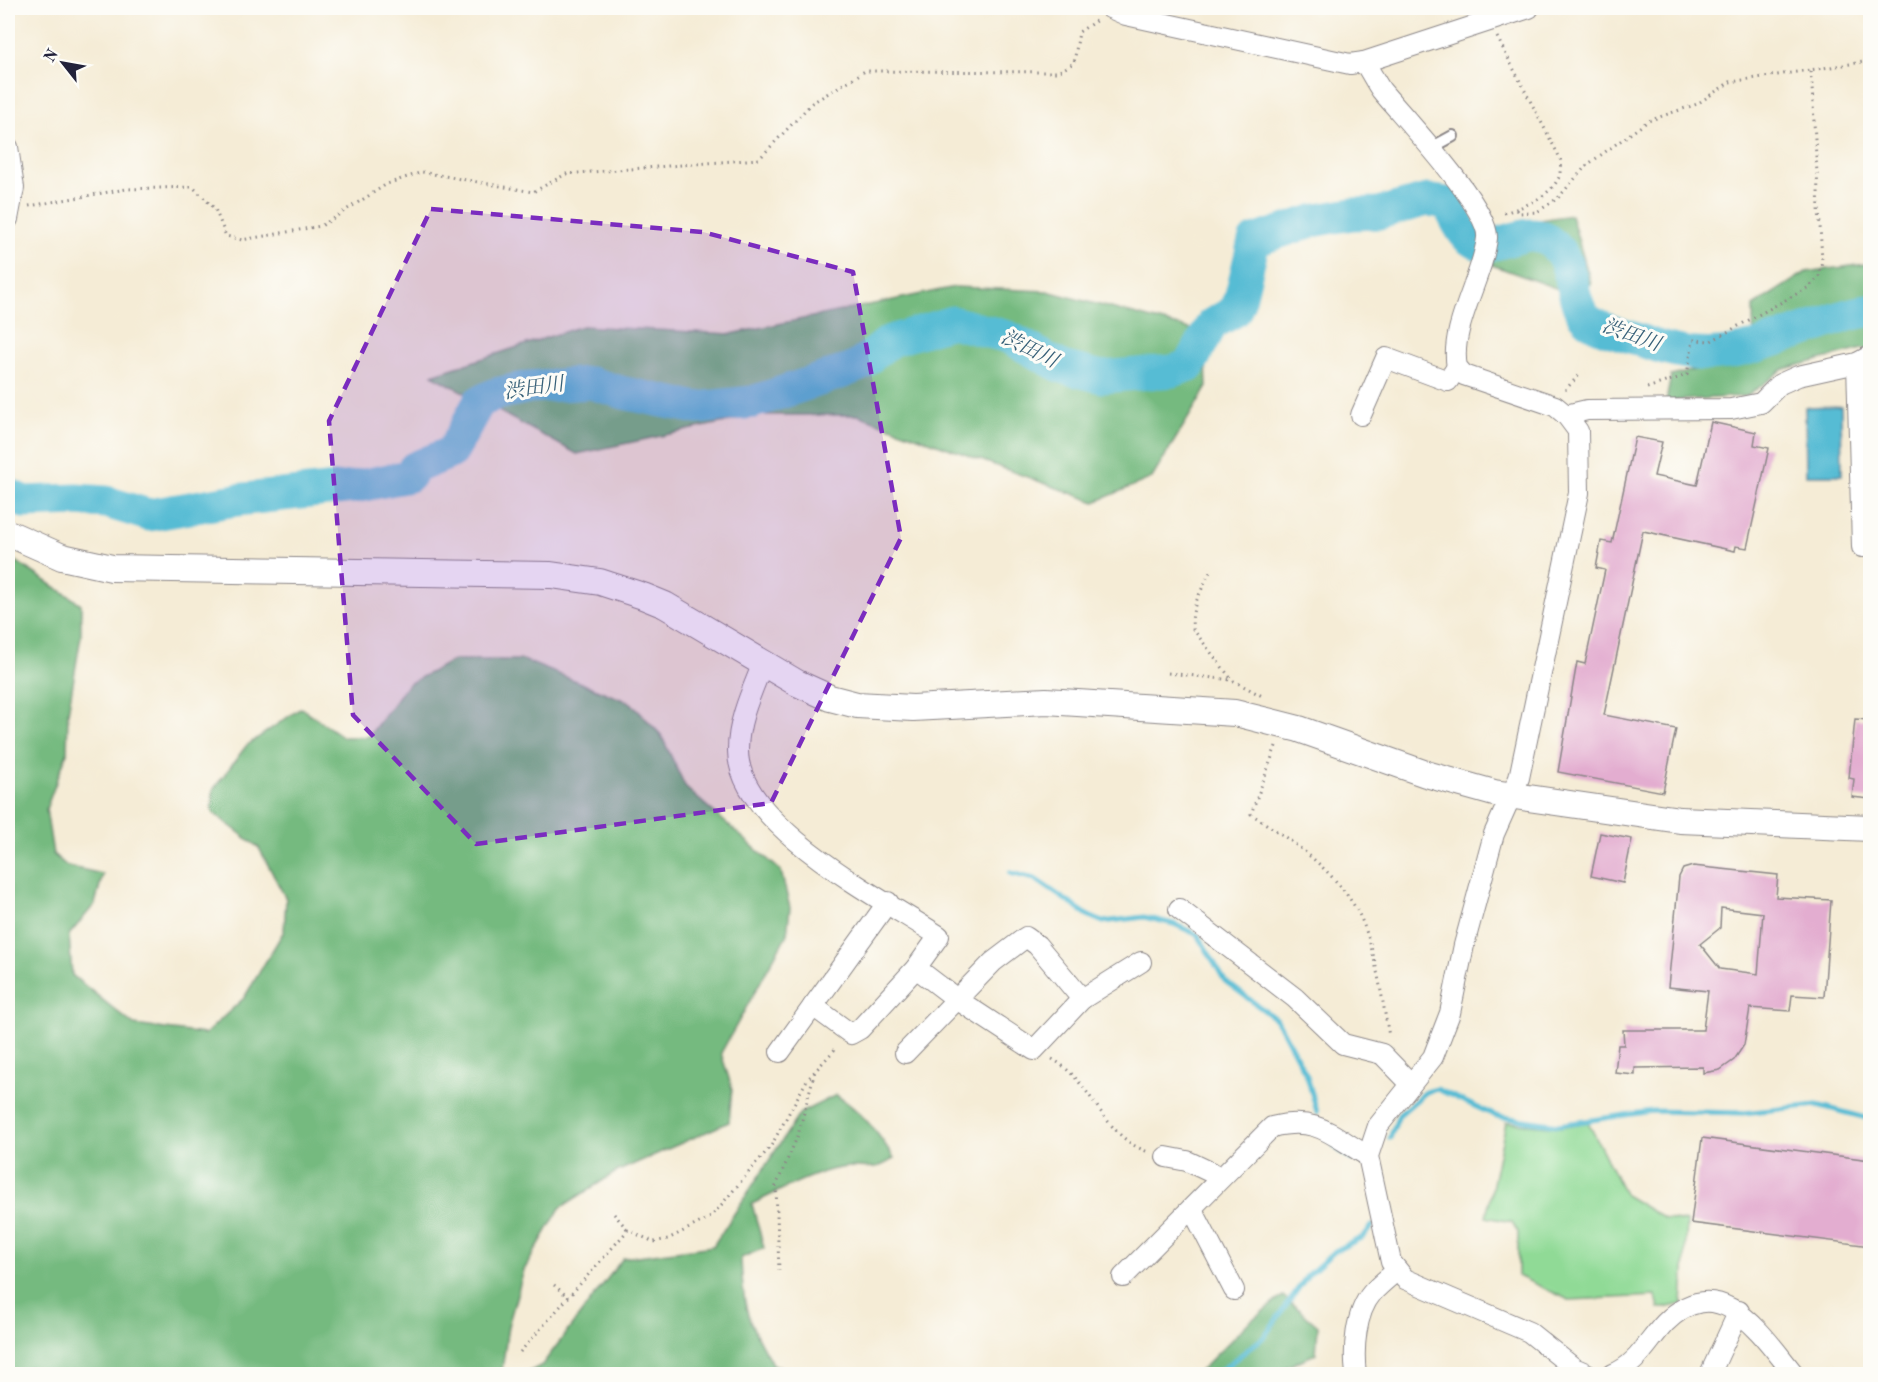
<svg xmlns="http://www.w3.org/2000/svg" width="1878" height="1382" viewBox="0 0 1878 1382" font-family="'Old Standard TT','Noto Serif JP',serif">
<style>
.green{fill:#90da96;stroke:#597e68;stroke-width:1.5}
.forest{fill:#74ba7f;stroke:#4b6e5d;stroke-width:1.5}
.water{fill:#56bcd4;stroke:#3c6f88;stroke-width:1.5}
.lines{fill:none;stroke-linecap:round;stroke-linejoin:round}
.stream{stroke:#56bcd4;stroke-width:5}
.river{stroke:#56bcd4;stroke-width:33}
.building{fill:#e3add0;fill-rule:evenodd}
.service-casing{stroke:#8c8788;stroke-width:14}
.minor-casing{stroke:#8c8788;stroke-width:22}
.tertiary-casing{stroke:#8c8788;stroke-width:28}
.path{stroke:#8c8788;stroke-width:3;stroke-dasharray:1.5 4.5;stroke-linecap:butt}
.service{stroke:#fff;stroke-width:10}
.minor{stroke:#fff;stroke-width:20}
.tertiary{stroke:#fff;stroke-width:26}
.marked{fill:#7b2cbf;fill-opacity:0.2;stroke:#7b2cbf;stroke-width:4.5;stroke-dasharray:12 8;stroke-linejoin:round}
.labels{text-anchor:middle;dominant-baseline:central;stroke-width:6;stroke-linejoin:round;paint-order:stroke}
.water-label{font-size:20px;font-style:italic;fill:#376078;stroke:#fdfcf7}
</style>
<rect width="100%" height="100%" fill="#fdfcf7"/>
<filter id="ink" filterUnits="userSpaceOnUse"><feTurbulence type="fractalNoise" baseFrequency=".0167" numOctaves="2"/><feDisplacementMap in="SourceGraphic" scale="12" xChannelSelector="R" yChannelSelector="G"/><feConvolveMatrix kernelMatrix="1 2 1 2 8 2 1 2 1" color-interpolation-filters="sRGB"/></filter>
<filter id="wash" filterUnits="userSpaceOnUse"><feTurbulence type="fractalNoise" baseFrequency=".008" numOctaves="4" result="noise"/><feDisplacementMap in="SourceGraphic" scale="24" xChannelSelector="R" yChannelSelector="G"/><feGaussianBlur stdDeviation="1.35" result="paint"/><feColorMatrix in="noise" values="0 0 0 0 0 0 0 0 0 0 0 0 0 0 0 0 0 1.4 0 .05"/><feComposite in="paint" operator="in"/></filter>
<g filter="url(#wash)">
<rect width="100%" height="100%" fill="#f5ecd6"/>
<!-- green -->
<path class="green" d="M1506,1122L1560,1127L1588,1122L1625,1195L1665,1219L1687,1222L1682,1304L1659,1309L1656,1296L1569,1300L1518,1276V1232L1512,1222L1486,1217Z"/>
<!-- forest -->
<g class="forest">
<path d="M1571,215L1591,284L1558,289L1492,265L1502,226Z"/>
<path d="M1866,264L1870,265V351L1862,349L1784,369L1747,396L1666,401L1671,376L1698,369L1754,363L1753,306L1806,272Z"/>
<path d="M955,287L1047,291L1205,333L1207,387L1152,478L1095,502L858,415H758L577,454L432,375L582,326L731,334Z"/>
<path d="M8,556L81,604V636L68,713L67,753L46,809L53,854L67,866L103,874L95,904L69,935L72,975L134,1025L205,1034L244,998L284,931L286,899L259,848L212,812L213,790L246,746L301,708L343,737H368L408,684L454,660H523L631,703L661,735L686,788L781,871L790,908L787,934L721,1053L732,1088L729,1122L616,1172L560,1208L524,1270L508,1326L502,1371L507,1374H8Z"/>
<path d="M836,1095C862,1112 877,1131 894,1158C875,1174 862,1164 840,1168C809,1174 780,1191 752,1204L764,1248L741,1258C743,1310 747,1321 773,1365L803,1374H525L542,1365L623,1258L713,1246L800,1113Z"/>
<path d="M1283,1296L1318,1326L1316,1353L1272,1374H1197L1249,1322Z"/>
</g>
<!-- water -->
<path class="water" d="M1841,406L1842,475H1806L1805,407Z"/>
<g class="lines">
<!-- stream -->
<g class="stream">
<path d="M1010,873L1035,879L1089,916L1103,922L1144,917L1174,924L1198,935L1225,981L1277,1020L1307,1076L1317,1112"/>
<path d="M1390,1138L1399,1115L1426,1092L1437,1089L1496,1116L1558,1125L1652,1111L1743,1113L1817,1105L1870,1119"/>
<path d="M1334,1146L1351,1159"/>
<path d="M1216,1374L1264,1337L1307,1276L1335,1251L1363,1237L1372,1226"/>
</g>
<!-- river -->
<path class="river" d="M8,494L24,502L76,500L106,502L149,515L236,500L354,487L409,476L414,468L452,452L479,402L496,394L529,387L591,383L624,393L697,408L753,402L843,372L860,365L890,341L952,322L1008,337L1062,367L1102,377L1173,371L1190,365L1212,324L1235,311L1240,299L1254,241L1312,221L1352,214L1379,213L1427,200L1447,203C1453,213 1459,230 1468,238C1494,260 1522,221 1549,241C1578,261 1568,304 1588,320C1601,330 1624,334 1639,340C1713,368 1743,351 1814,327C1832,321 1851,312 1870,311"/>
</g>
<g id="blocks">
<!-- building -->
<g class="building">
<path d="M1711,422L1756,432L1754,445L1769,448L1747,548L1736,546L1735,551L1643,531L1604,715L1676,729L1663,792L1558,772L1577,662L1585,664L1605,570L1596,568L1601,541L1612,543L1635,437L1662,442L1654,476L1697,485Z"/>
<path d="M1855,719L1870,720V799L1852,797L1854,779L1849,778Z"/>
<path d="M1600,833L1632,839L1623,883L1591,876Z"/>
<path d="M1693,866L1778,875L1776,897L1831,900L1824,997L1792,995L1790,1011L1750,1008L1744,1045L1734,1060L1720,1070L1703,1073V1067L1635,1068V1075L1615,1073L1618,1045H1624L1623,1030H1703L1708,991L1668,987L1679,877L1683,869ZM1721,908L1763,913L1758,974L1720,969L1700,944L1720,928Z"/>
<path d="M1702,1138L1870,1160V1246L1691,1223Z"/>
</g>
</g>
</g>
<g filter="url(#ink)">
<use href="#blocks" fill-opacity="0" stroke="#8c8788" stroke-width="1.5"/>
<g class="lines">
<!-- service casing -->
<g class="service-casing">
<path id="service" d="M1431,148L1453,136"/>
</g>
<!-- minor casing -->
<g class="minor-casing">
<g id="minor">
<path d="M1110,8L1126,15L1350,64L1364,62C1370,71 1375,81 1381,90C1403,117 1490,208 1487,238C1483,277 1449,328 1457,367L1464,375L1555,406L1566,415L1578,431L1579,493L1519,778L1494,834L1464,945L1450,1013L1433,1057L1378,1126L1368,1156L1391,1262L1405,1279L1529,1332L1574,1368L1588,1374"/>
<path d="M1364,62L1529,8"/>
<path d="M8,147L14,188L8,219"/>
<path d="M1857,363L1862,547H1870"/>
<path d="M1361,415L1386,358L1448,381L1457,367"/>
<path d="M1566,415L1587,410L1731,409L1761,403L1780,384L1798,376L1857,363L1870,356"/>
<path d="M763,663C752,691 738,720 738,750C737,825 883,899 939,936L916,968L860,1029L851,1034L813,1006"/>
<path d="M1179,909L1295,998L1343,1044L1382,1054L1411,1084"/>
<path d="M916,968L958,1000L1034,1050L1082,999L1141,962"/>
<path d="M780,1052L888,902"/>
<path d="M905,1053L993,962L1026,937L1037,945L1082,999"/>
<path d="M1166,1157L1187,1161L1221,1177"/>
<path d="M1192,1209L1234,1290"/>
<path d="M1123,1277L1272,1127C1318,1116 1331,1135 1368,1156"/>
<path d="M1356,1374C1353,1350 1355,1313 1372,1293C1379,1285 1388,1278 1396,1271"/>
<path d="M1613,1374C1637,1365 1648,1341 1665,1323C1720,1267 1762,1335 1794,1374"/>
<path d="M1710,1374L1739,1311"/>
</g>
</g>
<!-- tertiary casing -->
<g class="tertiary-casing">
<path id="tertiary" d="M8,533L62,557L112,568L551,575L600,582L643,596L665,605L797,683L830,698L857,705L913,708L1046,701L1235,713L1299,729L1426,774L1494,793L1680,820L1870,828"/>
</g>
<!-- path -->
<g class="path">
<path d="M1497,37L1561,160C1560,166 1561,175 1558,179C1549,198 1519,209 1500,214"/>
<path d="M29,206L126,189L193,187L215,209L226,236L242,240L321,226L387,184L422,172L533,192L566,174L759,159L812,103L865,71L1058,72L1074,63L1079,32L1097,20"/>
<path d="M1516,210L1519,213L1537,212L1558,198L1587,165L1648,121L1697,104L1730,82L1870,61"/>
<path d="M1647,388L1687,375L1693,340L1711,341L1809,287L1819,277L1822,260L1811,70"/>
<path d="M1565,390L1580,374"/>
<path d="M1210,572C1202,590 1189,609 1193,629L1232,680L1262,696"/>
<path d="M1168,673L1232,680"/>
<path d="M1276,746L1251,814C1291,840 1334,869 1358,912C1375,945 1382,999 1389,1036"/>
<path d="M1052,1059C1092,1080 1103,1138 1149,1152"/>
<path d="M614,1214L628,1230"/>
<path d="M779,1271L776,1186L798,1135L815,1071"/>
<path d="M554,1285L568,1297"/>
<path d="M520,1352L628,1230L654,1242L668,1239L711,1217L771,1146L807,1080L837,1047"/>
</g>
<!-- service -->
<use href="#service" class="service"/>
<!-- minor -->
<use href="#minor" class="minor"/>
<!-- tertiary -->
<use href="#tertiary" class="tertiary"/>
</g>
</g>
<!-- marked area -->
<path class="marked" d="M431,209L703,232L853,272L901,538L771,803L476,844L353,715L329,421Z"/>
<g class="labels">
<!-- water labels -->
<g class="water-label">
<text transform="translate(1631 336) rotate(20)">渋田川</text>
<text transform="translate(1029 350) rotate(26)">渋田川</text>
<text transform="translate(534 389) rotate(-8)">渋田川</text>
</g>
</g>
<!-- margin -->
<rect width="1878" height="1382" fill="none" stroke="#fdfcf7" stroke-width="30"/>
<!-- north arrow -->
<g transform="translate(63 63) rotate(301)" stroke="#fdfcf7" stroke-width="4.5" paint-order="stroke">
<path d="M0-4.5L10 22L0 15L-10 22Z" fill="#22223b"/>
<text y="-9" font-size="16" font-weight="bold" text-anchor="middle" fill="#22223b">N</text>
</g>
</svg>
